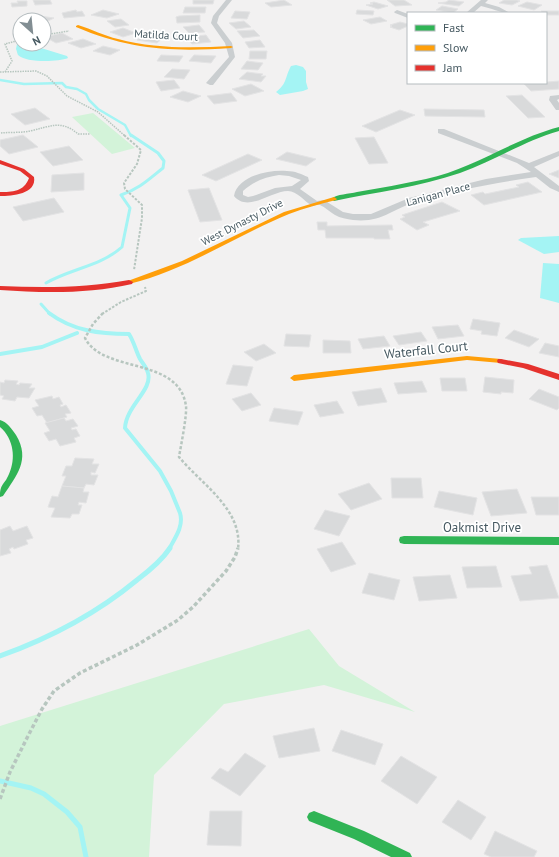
<svg xmlns="http://www.w3.org/2000/svg" width="559" height="857" viewBox="0 0 559 857" font-family="'PT Sans',sans-serif">
<style>
.green{fill:#d3f3d9}
.water{fill:#a4f4f4}
.lines{fill:none;stroke-linecap:round;stroke-linejoin:round}
.stream-far3{stroke:#a4f4f4;stroke-width:2.5}
.stream-far2{stroke:#a4f4f4;stroke-width:3}
.stream-far1{stroke:#a4f4f4;stroke-width:4}
.stream{stroke:#a4f4f4;stroke-width:5}
.building{fill:#d9dadb;stroke:#e3e3e4}
.path-far3{stroke:#b7c6bf;stroke-width:1.5;stroke-dasharray:1.5 1;stroke-linecap:butt}
.path-far2{stroke:#b7c6bf;stroke-width:2;stroke-dasharray:2.5 1.5;stroke-linecap:butt}
.path-far1{stroke:#b7c6bf;stroke-width:2.5;stroke-dasharray:3 2;stroke-linecap:butt}
.path{stroke:#b7c6bf;stroke-width:3.5;stroke-dasharray:4 2.5;stroke-linecap:butt}
.street{fill:#caced0;fill-rule:evenodd}
.fast{fill:#30b455;fill-rule:evenodd}
.slow{fill:#ff9f0a;fill-rule:evenodd}
.jam{fill:#e5322d;fill-rule:evenodd}
.labels{text-anchor:middle;dominant-baseline:central;stroke-width:3.5;stroke-linejoin:round;paint-order:stroke}
.far-street-label{font-size:11px;fill:#455860;stroke:#fff}
.street-label{font-size:13px;fill:#455860;stroke:#fff}
</style>
<rect width="100%" height="100%" fill="#f2f1f1"/>
<!-- green -->
<g class="green">
<path d="M93,113L135,148L112,154L72,117Z"/>
<path d="M309,629L339,666L415,712L324,685L224,704L154,775L149,857H0V726Z"/>
</g>
<!-- water -->
<g class="water">
<path d="M17,44H28L67,56L68,58C58,62 26,63 18,55C17,53 17,51 16,49Z"/>
<path d="M296,65L303,67L306,71V82L308,89L303,91L280,95L276,92C287,84 285,77 291,66Z"/>
<path d="M559,236V252L544,254L518,240L521,238Z"/>
<path d="M543,263L559,264V303L540,298Z"/>
</g>
<g class="lines">
<!-- stream-far3 -->
<path class="stream-far3" d="M0,80L24,84L62,83L66,87L77,89L86,94L89,100L98,109L125,125L131,136"/>
<!-- stream-far2 -->
<g class="stream-far2">
<path d="M46,283C70,269 101,266 122,247L130,208L121,195C139,189 148,180 163,168L164,161L158,153L131,135"/>
<path d="M41,304L50,314"/>
</g>
<!-- stream-far1 -->
<g class="stream-far1">
<path d="M49,313C73,331 100,334 129,334C134,342 136,351 140,359C143,364 147,368 148,373C153,390 126,406 125,428L160,471L171,491L180,513C184,526 175,538 169,549"/>
<path d="M0,354L42,347L77,333"/>
</g>
<!-- stream -->
<g class="stream">
<path d="M0,656C50,638 96,614 137,580C149,571 162,560 170,548"/>
<path d="M0,781L31,788L44,794L67,812L80,827L86,857"/>
</g>
</g>
<!-- building -->
<g class="building">
<path d="M33,0H50L52,4L35,5Z"/>
<path d="M193,0H214L213,4H193Z"/>
<path d="M284,0L292,5L271,7L265,3Z"/>
<path d="M387,0H404L412,5L395,6Z"/>
<path d="M449,0L464,2L459,6L438,3L446,2Z"/>
<path d="M504,0H517L520,1L512,5L499,3Z"/>
<path d="M17,1H27V6L12,7L11,3H18Z"/>
<path d="M374,2L388,6L378,9L366,5L373,4L370,3Z"/>
<path d="M527,2L542,5L534,10L518,6Z"/>
<path d="M442,6L458,9L453,13L436,10Z"/>
<path d="M185,7H206L205,13H183Z"/>
<path d="M76,10L77,12L82,11L85,16L64,18L62,13Z"/>
<path d="M103,10L119,14L107,18L91,15Z"/>
<path d="M357,10L374,11L373,15L356,14Z"/>
<path d="M235,11L250,12L247,19L231,18Z"/>
<path d="M541,11H559V15H546V13H543Z"/>
<path d="M200,15V22L177,23L176,17L179,16Z"/>
<path d="M40,16L54,18L44,23V20H31Z"/>
<path d="M380,17L387,21L371,24L363,20Z"/>
<path d="M121,19L129,25L115,27L107,21Z"/>
<path d="M244,21L251,27L236,29L229,23Z"/>
<path d="M400,22L408,24V26L399,30L390,27L392,26L390,25Z"/>
<path d="M199,25L205,32L189,33L183,27Z"/>
<path d="M123,28L136,33L123,37L110,32Z"/>
<path d="M254,30L260,36L243,38L237,31Z"/>
<path d="M62,33L73,39L56,43L45,37Z"/>
<path d="M157,34L162,35L160,37H164L157,43L137,40L145,35L154,36Z"/>
<path d="M206,35L211,42L192,44L187,37Z"/>
<path d="M83,39L96,44L81,48L68,43Z"/>
<path d="M260,40L265,47L249,48L245,42Z"/>
<path d="M103,46L120,50L110,55L93,51Z"/>
<path d="M250,51H267L266,59H249Z"/>
<path d="M161,55L183,56L179,62L157,61Z"/>
<path d="M194,55L216,56L211,63L189,61Z"/>
<path d="M247,61L263,63L258,70L241,69Z"/>
<path d="M172,69L190,70L184,79L164,77Z"/>
<path d="M247,72L263,74L261,76H266L261,82L239,79Z"/>
<path d="M174,80L180,88L161,91L156,82Z"/>
<path d="M559,81V89L531,91L524,84Z"/>
<path d="M251,84L264,91L245,96L232,89Z"/>
<path d="M183,91L201,96L188,102L170,97Z"/>
<path d="M231,93L237,101L214,104L207,96Z"/>
<path d="M522,95L545,117L528,118L506,96Z"/>
<path d="M35,108L50,119L25,125L11,114Z"/>
<path d="M424,109L484,110L485,117L425,116Z"/>
<path d="M400,110L415,115L376,132L362,126Z"/>
<path d="M23,135L38,147L9,154L0,146V140Z"/>
<path d="M374,137L388,163L369,164L355,138Z"/>
<path d="M69,146L83,160L53,166L40,152Z"/>
<path d="M287,152L316,159L306,166L276,159Z"/>
<path d="M248,154L262,160L216,181L202,175Z"/>
<path d="M559,170V178L549,174Z"/>
<path d="M84,173V190L51,192L52,175Z"/>
<path d="M528,182L542,192L484,205L471,195L483,192L485,194L519,187L516,185Z"/>
<path d="M209,188L222,220L200,222L188,190Z"/>
<path d="M54,198L64,212L23,221L13,207Z"/>
<path d="M442,202L460,211L423,222L429,225L417,230L400,219L405,217L402,215Z"/>
<path d="M317,222H327V226L392,225L393,230H388L390,239H374V238H326L325,230H318Z"/>
<path d="M473,319L500,323L497,336L481,334L482,331L470,329Z"/>
<path d="M458,325L464,336L438,339L432,327Z"/>
<path d="M514,330L539,339L529,347L505,338Z"/>
<path d="M421,332L427,341L399,345L393,336Z"/>
<path d="M286,334L311,335L309,347L284,346Z"/>
<path d="M384,336L390,346L363,349L358,339Z"/>
<path d="M323,340L350,341L351,353H323Z"/>
<path d="M545,343L559,346V357L539,353Z"/>
<path d="M264,344L276,353L256,361L244,352Z"/>
<path d="M233,365L253,367L247,386L226,384Z"/>
<path d="M485,377L514,380L513,393L501,392V394L483,392Z"/>
<path d="M440,378H465L467,391H442Z"/>
<path d="M5,380L18,381L16,384L19,385L20,383L32,384L29,388H35L29,398L17,397L15,401L2,399L4,396L0,395V382L4,383Z"/>
<path d="M422,381L427,392L398,394L394,383Z"/>
<path d="M381,388L387,402L358,406L352,392Z"/>
<path d="M539,389L559,397V408L557,410L529,399Z"/>
<path d="M251,393L261,405L242,411L232,399Z"/>
<path d="M52,396L53,399L59,397L63,404L60,405L61,407L66,405L71,413L65,414L67,417L47,423L42,415L37,416L32,408L39,406L35,400Z"/>
<path d="M337,401L344,413L320,417L314,405Z"/>
<path d="M274,408L303,412L298,425L269,421Z"/>
<path d="M64,418L66,421L73,419L78,426L71,428L72,430L76,429L80,436L74,438L76,442L60,446L56,439L49,441L44,433L50,431L45,423Z"/>
<path d="M75,458L94,459L92,464H99L95,473L91,472V475H98L94,485L86,484L84,488L62,486L66,476H62L66,466H72Z"/>
<path d="M391,478H421L423,498H392Z"/>
<path d="M369,483L382,499L351,510L338,494Z"/>
<path d="M62,486L84,488L83,492H89L86,503L79,502L78,505H82L79,514H72L70,518L51,517L55,508L48,507L52,496L58,497Z"/>
<path d="M517,489L527,513L491,516L482,492Z"/>
<path d="M439,491L477,498L473,515L434,507Z"/>
<path d="M531,497H559V515H536Z"/>
<path d="M325,510L350,516L339,536L314,529Z"/>
<path d="M10,526L13,531L27,526L33,538L26,540L28,544L14,549L13,547L9,549L11,553L0,556V530Z"/>
<path d="M342,542L356,564L331,572L317,549Z"/>
<path d="M547,565L559,598L520,601L511,576L532,574L529,567Z"/>
<path d="M496,566L502,587L467,588L462,567Z"/>
<path d="M369,573L400,580L394,600L362,593Z"/>
<path d="M450,575L457,598L419,601L413,577Z"/>
<path d="M314,728L320,751L279,758L273,736Z"/>
<path d="M341,730L383,744L375,765L332,751Z"/>
<path d="M245,753L266,766L240,796L211,778L220,768L228,772Z"/>
<path d="M401,756L437,777L417,804L381,781Z"/>
<path d="M458,800L486,817L471,840L442,822Z"/>
<path d="M210,811H242L241,846L207,845Z"/>
<path d="M495,831L537,851L534,857H491L484,854Z"/>
</g>
<g class="lines">
<!-- path-far3 -->
<g class="path-far3">
<path d="M44,35L69,31"/>
<path d="M0,72L36,71L47,76L67,96L98,112L125,136"/>
<path d="M5,72L12,61L5,44L20,40"/>
<path d="M1,133C10,132 21,133 30,131C49,127 61,119 78,134H90"/>
</g>
<!-- path-far2 -->
<g class="path-far2">
<path d="M124,135L141,150L137,164L124,183L125,189L142,205V218L134,270"/>
<path d="M102,314L121,302L146,291L145,287"/>
</g>
<!-- path-far1 -->
<path class="path-far1" d="M103,313L93,324L85,338C103,374 179,356 186,406C187,416 181,445 179,457C201,484 243,509 238,549"/>
<!-- path -->
<path class="path" d="M0,799L10,772L28,736L42,709L54,691L80,673L137,645L178,620L193,607L226,571L235,557L238,548"/>
<!-- street -->
<g class="street">
<path d="M226,0H232L219,16L217,23L232,43L235,57L213,85H210L206,83L229,57L225,43L211,23L213,16Z"/>
<path d="M481,0H488L485,3L499,7L510,13C500,13 491,8 481,6L473,13H466Z"/>
<path d="M397,10L408,14V18L395,13L394,12Z"/>
<path d="M559,95V99L557,100L559,103V110H556L549,100L550,96Z"/>
<path d="M438,129H444L529,163L559,151V156L534,167L559,186V192L550,188L536,177C495,183 455,190 416,202C392,209 382,223 353,220C347,219 340,218 335,215C330,212 325,207 320,205C317,204 315,206 311,205C304,201 297,191 288,191C271,191 248,213 234,196C237,176 270,169 287,171C295,171 301,174 308,177L309,181L300,189L317,201L324,200L343,212L353,214H371L409,198L486,179L531,172L517,163L438,133ZM279,175L289,176L301,180L292,186L275,188L253,196L248,197L243,195V191C254,181 266,177 279,175Z"/>
</g>
<!-- fast -->
<g class="fast">
<path d="M559,127V131C524,141 494,161 460,173C419,187 376,192 334,201L331,199C337,194 349,194 357,192C380,188 403,184 426,179C473,169 513,139 559,127Z"/>
<path d="M0,420C7,422 12,429 16,435C31,460 16,476 3,496L0,497C0,483 4,486 9,474C16,459 14,439 0,427Z"/>
<path d="M404,536L559,537V545L404,544L400,543L399,540L400,537Z"/>
<path d="M314,811L364,831L410,853L412,857H391L354,839L309,821L307,817L309,813Z"/>
</g>
<!-- slow -->
<g class="slow">
<path d="M78,25C92,29 104,36 118,39C155,49 193,48 231,46L233,47L231,48C173,52 130,50 76,27V26Z"/>
<path d="M334,197L337,199L336,200C320,204 305,208 289,214C235,236 187,270 129,284L125,282L182,261L284,212Z"/>
<path d="M467,356L501,359L505,361L501,363L467,360L294,381L290,378L294,375Z"/>
</g>
<!-- jam -->
<g class="jam">
<path d="M0,160L24,169L34,177C37,194 12,196 0,196V192C12,192 24,192 29,178L20,171L0,164Z"/>
<path d="M129,280L133,282L132,284C89,294 44,293 0,290V286C44,288 86,288 129,280Z"/>
<path d="M498,359H501L528,364L559,374V380L523,368L498,363L497,361Z"/>
</g>
</g>
<g class="labels">
<!-- far-street labels -->
<g class="far-street-label">
<text transform="translate(166 35) rotate(3)">Matilda Court</text>
<text transform="translate(438 194) rotate(-15)">Lanigan Place</text>
<text transform="translate(242 222) rotate(-27)">West Dynasty Drive</text>
</g>
<!-- street labels -->
<g class="street-label">
<text transform="translate(426 350) rotate(-6)">Waterfall Court</text>
<text x="482" y="527">Oakmist Drive</text>
</g>
</g>
<!-- legend -->
<rect x="407" y="12" width="140" height="72" fill="#ffffff" stroke="#b5bcbf"/>
<rect x="415" y="25" width="20" height="6" fill="#30b455" stroke="#b5bcbf"/>
<text x="443" y="32" font-size="12" fill="#455860">Fast</text>
<rect x="415" y="45" width="20" height="6" fill="#ff9f0a" stroke="#b5bcbf"/>
<text x="443" y="52" font-size="12" fill="#455860">Slow</text>
<rect x="415" y="65" width="20" height="6" fill="#e5322d" stroke="#b5bcbf"/>
<text x="443" y="72" font-size="12" fill="#455860">Jam</text>
<!-- north arrow -->
<g transform="translate(32 32) rotate(153)"><circle r="19" fill="#ffffff" stroke="#b5bcbf"/>
<path d="M0-3L7 15L0 10L-7 15Z" fill="#828e93"/>
<text y="-6" font-size="11" font-weight="bold" text-anchor="middle" fill="#455860">N</text>
</g>
</svg>
